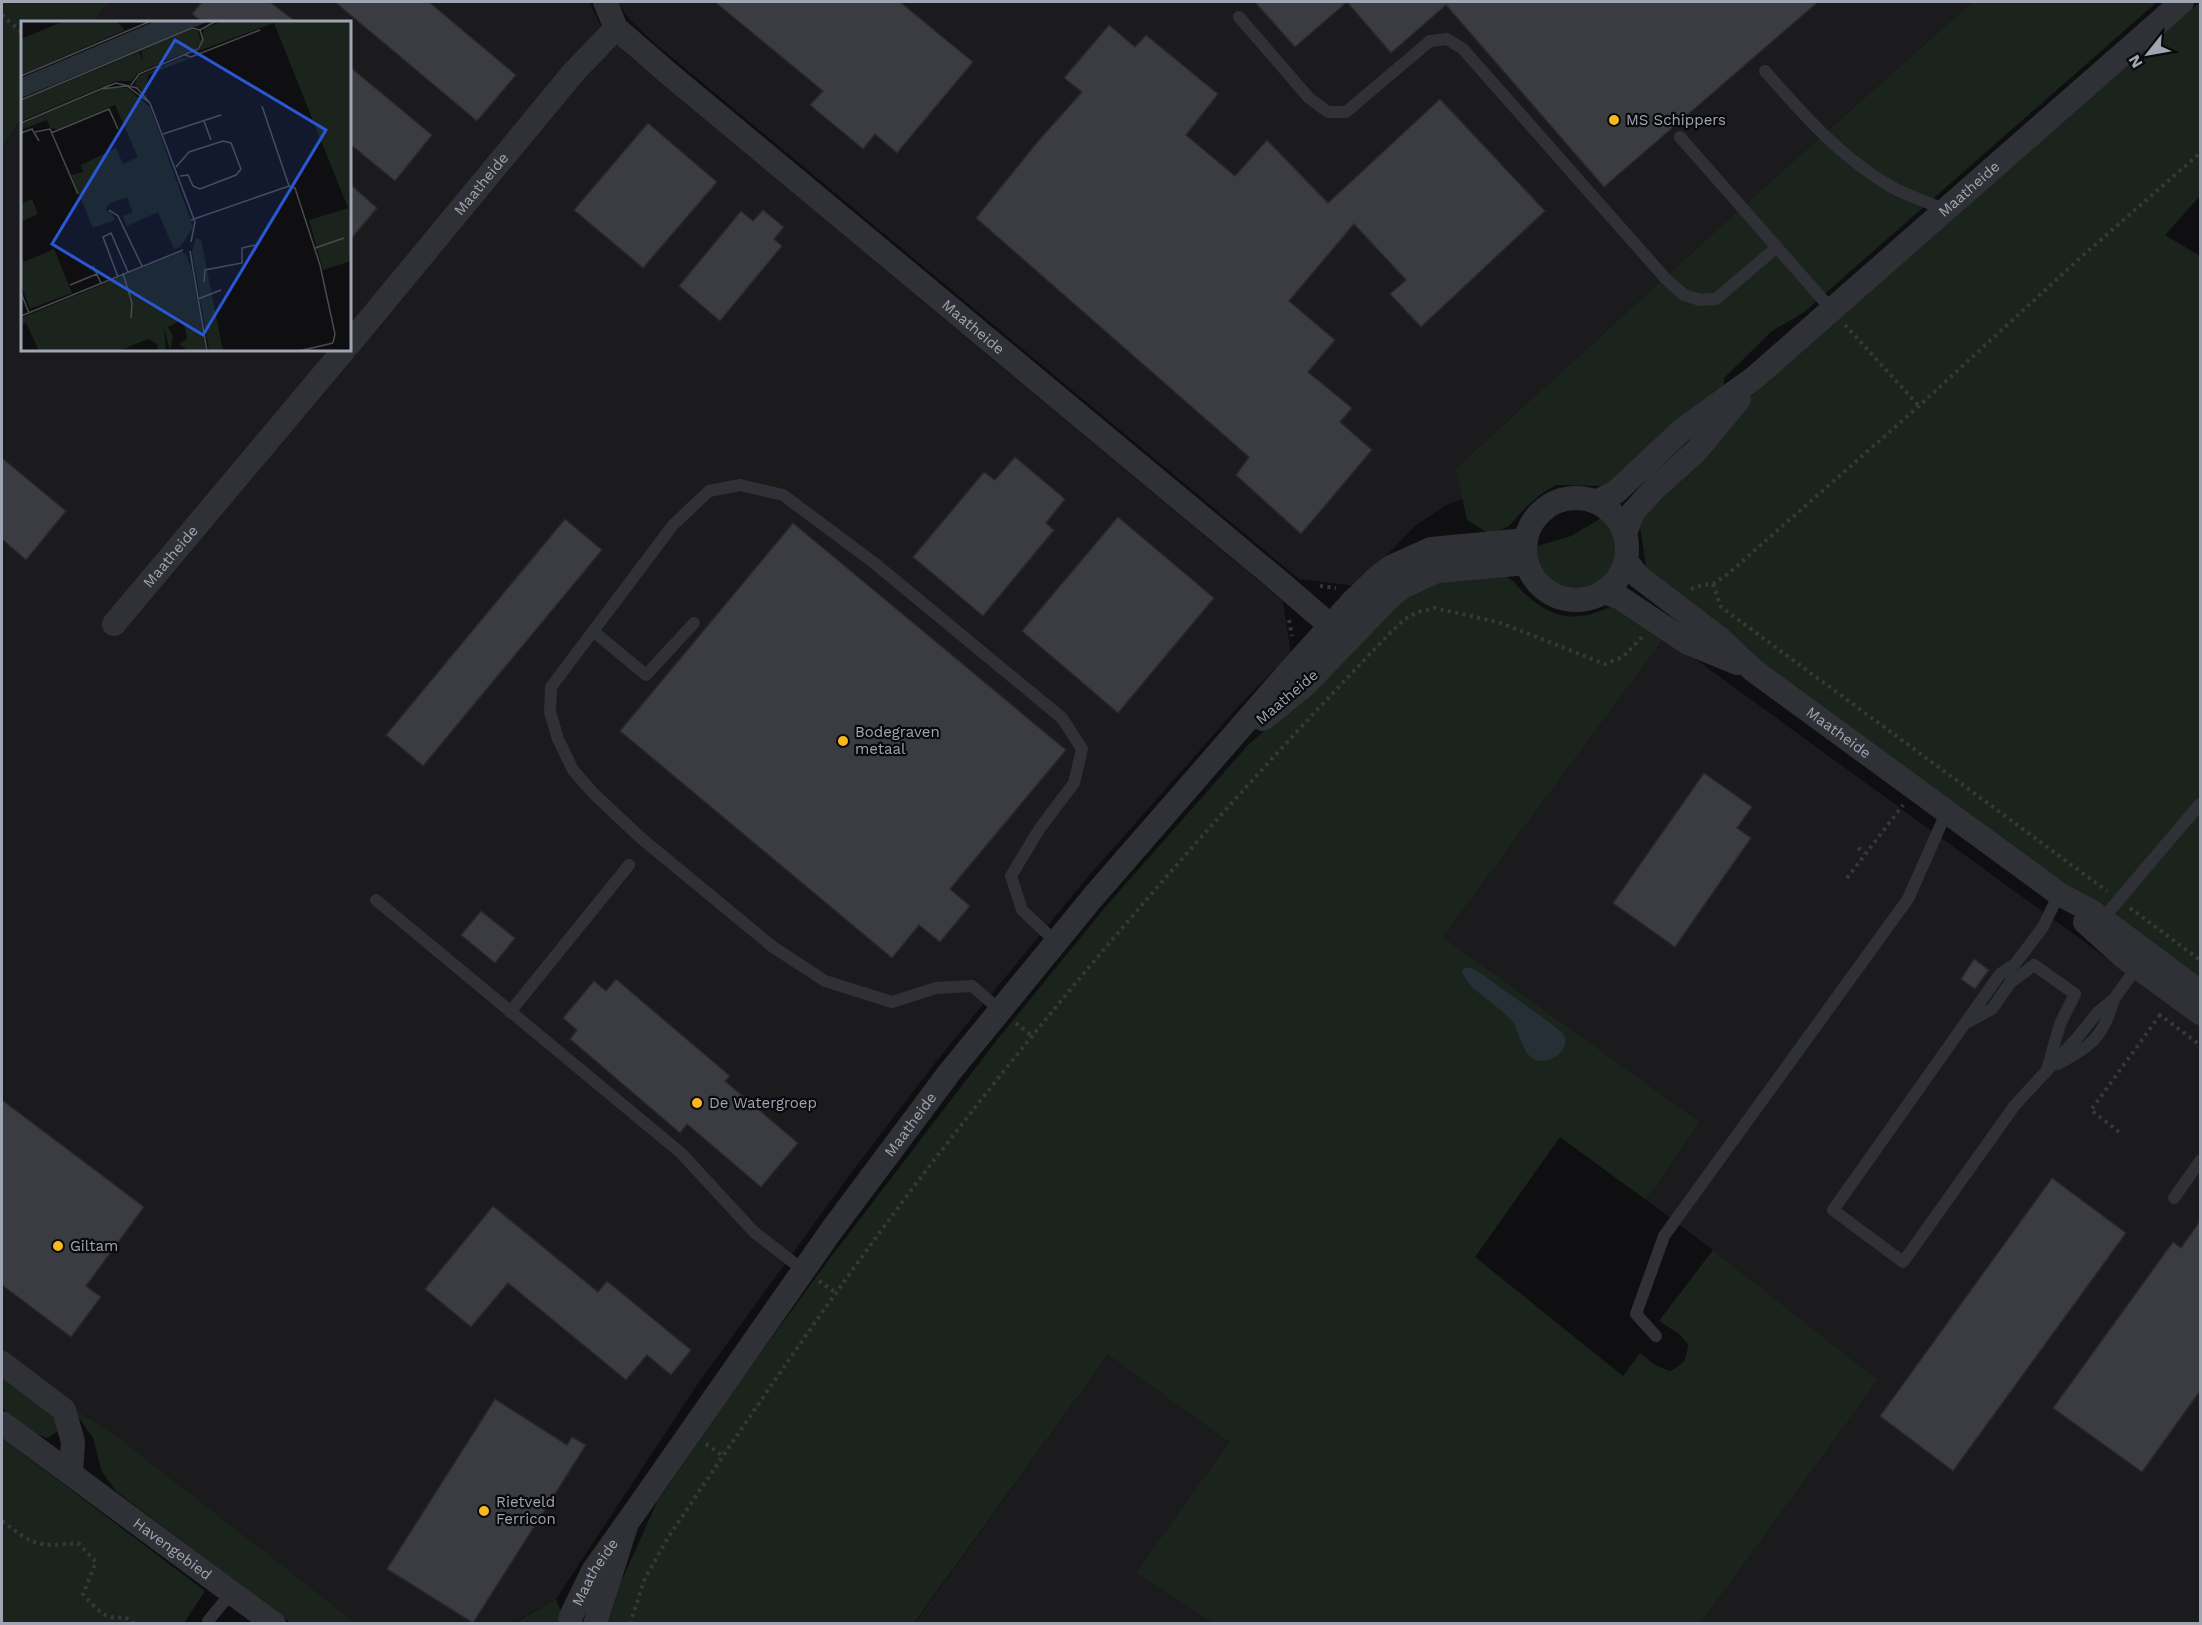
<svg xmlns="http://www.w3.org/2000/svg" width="2202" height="1625" viewBox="0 0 2202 1625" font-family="'Work Sans',sans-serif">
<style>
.built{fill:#1b1b1e}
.green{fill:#1b231d}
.water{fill:#272f36}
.building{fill:#3b3c41;stroke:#29292d;stroke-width:1.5}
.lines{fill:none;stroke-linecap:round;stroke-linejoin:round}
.path{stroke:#36383d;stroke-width:4;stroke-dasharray:3 4.5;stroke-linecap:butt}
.lane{stroke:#303136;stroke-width:12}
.street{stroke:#303136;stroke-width:24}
.poi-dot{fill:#fab71e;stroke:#0a0a0c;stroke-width:2}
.labels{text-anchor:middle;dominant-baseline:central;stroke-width:4.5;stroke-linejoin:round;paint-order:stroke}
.poi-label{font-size:15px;fill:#9fa5b2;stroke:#0a0a0c;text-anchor:start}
.street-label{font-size:15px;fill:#9fa5b2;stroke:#0a0a0c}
.inset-road{fill:none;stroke:#494b51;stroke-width:1.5}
.view{fill:#2a57d4;fill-opacity:0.15;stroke:#2a57d4;stroke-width:3}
.inset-edge{fill:none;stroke:#9fa5b2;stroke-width:3}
</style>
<rect width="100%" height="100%" fill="#0f0f11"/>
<!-- built -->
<g class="built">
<path d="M109,2H589L604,32L635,61L1283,601L1291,653L1246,698L1086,879L938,1059L851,1173L697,1385L556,1599L513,1623H356L114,1434L72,1408L2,1355V146L22,118V350H350V22H93Z"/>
<path d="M617,2H1972L1742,207L1457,467L1463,499L1448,504L1415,526L1357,586L1299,579L651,40L630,20Z"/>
<path d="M1665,637L2200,1026V1623H1701L1878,1380L1713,1250L1646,1200L1700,1122L1443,937Z"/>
<path d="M1108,1355L1229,1442L1137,1573L1213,1623L914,1624Z"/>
</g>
<!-- green -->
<g class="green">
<path d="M2,2H109L93,22H22V118L2,146Z"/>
<path d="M1972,2H2157L1803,313L1772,331L1724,378V389L1618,481L1600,486L1556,485L1541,494L1526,507L1509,526L1491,535L1467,520L1456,468L1742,207Z"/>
<path d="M2200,2V196L2165,235L2200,256V983L1694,615L1646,567L1639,519L1750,396Z"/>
<path d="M1605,516C1660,573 1546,631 1534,547L1571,536Z"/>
<path d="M1494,574C1515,578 1511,580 1524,593C1557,623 1581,622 1618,603L1665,637L1443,937L1700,1122L1646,1200L1560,1137L1475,1257L1623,1376L1640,1353L1655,1365L1670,1371C1684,1365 1687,1359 1688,1344L1679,1334L1659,1321L1713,1250L1878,1380L1701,1623H1213L1136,1573L1229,1442L1108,1355L914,1623L608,1624L621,1582L657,1502L736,1387L827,1262L996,1041L1107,905L1249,744L1310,692L1402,594L1438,577Z"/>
<path d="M2,1374L60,1420L57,1432L47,1438L37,1434L2,1408Z"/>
<path d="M72,1408L114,1434L356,1623H291L116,1491L102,1472L93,1438Z"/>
<path d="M2,1438L205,1591L184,1623H2Z"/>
<path d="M556,1599L562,1615L561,1623L513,1624Z"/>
</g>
<!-- water -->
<path class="water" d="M1464,968H1471L1480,973L1553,1025C1556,1028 1561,1031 1563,1034C1573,1049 1550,1065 1536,1060C1522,1055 1520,1032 1512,1021C1498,1004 1470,992 1462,972Z"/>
<!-- building -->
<g class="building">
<path d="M202,2H270L296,22H202L192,14Z"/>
<path d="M335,2H429L516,75L477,121Z"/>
<path d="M715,2H900L973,62L897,153L875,134L863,149L810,105L823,91Z"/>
<path d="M1255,2H1818L1604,187L1446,5L1391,53L1347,2L1295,47Z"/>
<path d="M1109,25L1135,47L1146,35L1218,94L1186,135L1235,176L1267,140L1328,203L1440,99L1545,211L1421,327L1390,294L1406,280L1354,224L1289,301L1335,340L1308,372L1352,408L1340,422L1372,450L1301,534L1236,475L1249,457L976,218L1039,140L1082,92L1064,78Z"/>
<path d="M350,67L432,135L395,181L350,144Z"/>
<path d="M648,123L717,182L643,268L574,210Z"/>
<path d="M350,184L377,208L350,240Z"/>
<path d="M763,210L784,227L774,239L782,246L720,321L679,286L741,211L753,221Z"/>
<path d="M1015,457L1065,499L1046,523L1054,530L983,616L913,557L984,472L995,480Z"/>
<path d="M2,458L66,511L26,560L2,539Z"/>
<path d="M1118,517L1214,598L1118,713L1022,631Z"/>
<path d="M565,519L602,550L423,766L386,735Z"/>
<path d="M793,523L1066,750L950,889L970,906L940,942L919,925L892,958L620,731Z"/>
<path d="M1704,773L1752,807L1737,828L1751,838L1675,947L1613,903Z"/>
<path d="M481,911L515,938L495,963L461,935Z"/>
<path d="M1974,959L1989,970L1975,989L1961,979Z"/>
<path d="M616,979L730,1076L725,1081L798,1143L761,1187L687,1124L680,1133L570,1039L577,1030L563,1018L594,981L606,991Z"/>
<path d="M2,1100L144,1207L86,1286L101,1297L71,1337L2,1285Z"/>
<path d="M2052,1178L2126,1233L1953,1471L1880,1416Z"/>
<path d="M493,1206L598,1292L607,1281L691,1350L671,1375L647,1355L626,1380L508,1283L471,1327L425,1289Z"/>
<path d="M2200,1221V1391L2142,1472L2053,1408L2173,1242L2181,1248Z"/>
<path d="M495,1399L567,1445L572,1437L586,1445L473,1623L387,1569Z"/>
</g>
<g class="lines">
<!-- path -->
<g class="path">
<path d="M2,15L22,33"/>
<path d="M1845,325L1919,406"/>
<path d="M1713,584L1721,607L2107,891"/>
<path d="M1320,586L1336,588"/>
<path d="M1691,589L1703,585L1713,584L1729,573L1919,406L2080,258L2200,153"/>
<path d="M1289,620L1292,636"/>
<path d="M1858,848L1865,853"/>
<path d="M1847,878L1903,805"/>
<path d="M2130,908L2200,960"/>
<path d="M2161,1014L2160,1015L2200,1045"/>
<path d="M1016,1023L1032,1036"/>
<path d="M2119,1132L2091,1110L2160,1015"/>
<path d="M819,1281L836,1293"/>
<path d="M706,1444L723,1456"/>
<path d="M2,1521C35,1546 36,1547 78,1543L96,1562L83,1594C90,1602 98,1612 108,1616C121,1621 123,1613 135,1624"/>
<path d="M630,1624L645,1578L669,1536C758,1404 847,1272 945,1146C1084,966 1234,795 1392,631L1405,619L1418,612L1435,608L1501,623L1605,664L1623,657L1643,636"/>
</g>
<!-- lane -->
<g class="lane">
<path d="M1239,17L1309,98L1328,112H1346L1430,41L1447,39L1463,49L1665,278L1684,295L1700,300L1716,299L1777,247"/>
<path d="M1765,71C1803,114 1840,157 1890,186C1907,196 1928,202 1946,210"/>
<path d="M1680,137L1832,310"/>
<path d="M593,631L646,675L694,623"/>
<path d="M2059,894L2043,927L2015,964L2000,974L1833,1210L1903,1262L2015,1105L2077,1038L2097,1013L2114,999L2140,963"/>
<path d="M376,900L681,1153L754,1232L803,1270"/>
<path d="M2100,922L2200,804"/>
<path d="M2010,983L2034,965L2075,994L2060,1024L2047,1070"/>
<path d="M1000,1010L972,986L936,988L892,1002L825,981L773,947L642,839L594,794L573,770L558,739L550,712L551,687L673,525L709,491L740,485L783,495L873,562L1062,718L1082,749L1074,783L1040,828L1011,876L1022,910L1056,942"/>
<path d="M510,1012L629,865"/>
<path d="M1968,1022L1992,1009L2010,983L2012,975"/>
<path d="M2058,1064C2092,1045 2103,1038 2114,999"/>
<path d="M2174,1198L2200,1161"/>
<path d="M1656,1336L1636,1314L1664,1236L1908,899L1947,811"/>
<path d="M208,1621L232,1592"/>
</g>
<!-- street -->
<g class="street">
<path id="s1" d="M605,2L616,28L669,74L1281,583L1348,641"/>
<path id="s2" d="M350,343L573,73L616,28"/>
<circle cx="1576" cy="549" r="51"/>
<path id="s3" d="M1596,502L1616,492L1682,430L1754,378L2182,2"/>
<path d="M1625,534L1633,512L1654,489L1697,450L1739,399"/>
<path id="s4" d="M1626,561L1639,577L1719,638L1753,670L2059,894L2091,911L2200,992"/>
<path d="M1603,592L1619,597L1688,643L1737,663"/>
<path id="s5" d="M114,624L344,350"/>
<path d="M1263,719L1304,686L1393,594L1404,586L1437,571L1527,563"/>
<path d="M2085,922L2125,958L2200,1013"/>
<path d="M2,1363L64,1410L73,1442L71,1472"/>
<path id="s6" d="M2,1423L274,1624"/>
<path id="s7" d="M627,1523L831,1231L949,1073L1093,897L1288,673L1351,603L1379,576L1391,567L1431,549L1526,540"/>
<path id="s8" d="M570,1624L571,1616L593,1571L627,1523L595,1624"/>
</g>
</g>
<!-- markers -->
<g class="poi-dot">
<circle cx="1614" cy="120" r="6"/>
<circle cx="843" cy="741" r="6"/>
<circle cx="697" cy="1103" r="6"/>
<circle cx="58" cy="1246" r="6"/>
<circle cx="484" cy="1511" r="6"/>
</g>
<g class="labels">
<!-- poi labels -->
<g class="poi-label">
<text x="1626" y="120">MS Schippers</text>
<text x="855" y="732">Bodegraven<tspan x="855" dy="17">metaal</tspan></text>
<text x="709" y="1103">De Watergroep</text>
<text x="70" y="1246">Giltam</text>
<text x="496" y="1502">Rietveld<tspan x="496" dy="17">Ferricon</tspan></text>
</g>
<!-- street labels -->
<g class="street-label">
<text stroke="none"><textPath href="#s2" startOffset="206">Maatheide</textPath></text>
<text stroke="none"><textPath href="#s3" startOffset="488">Maatheide</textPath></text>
<text stroke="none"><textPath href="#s1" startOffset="494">Maatheide</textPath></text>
<text stroke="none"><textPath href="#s5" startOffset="88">Maatheide</textPath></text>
<text transform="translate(1287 697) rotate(-40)">Maatheide</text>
<text stroke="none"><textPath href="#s4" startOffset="274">Maatheide</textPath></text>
<text stroke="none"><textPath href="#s7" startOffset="489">Maatheide</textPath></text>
<text stroke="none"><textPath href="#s6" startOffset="212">Havengebied</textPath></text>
<text stroke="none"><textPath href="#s8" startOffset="58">Maatheide</textPath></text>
</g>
</g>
<!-- overview -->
<g transform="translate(21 21)">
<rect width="330" height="330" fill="#0f0f11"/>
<path d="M43,0H95L104,9L0,54V18ZM201,0H330V240L302,249L288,199L327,187L253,2L169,33L177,29L183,8ZM170,8L177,10L180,20L175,28L146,39L140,36L142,41L117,52L110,60H95L0,100V80L118,31L122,40L120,30ZM160,37H170L127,54L125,72L114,64L116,56ZM86,67H106L129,86L172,206L159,226L153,228L137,191L106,205L102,195L112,191L106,176L87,183L85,190H90L93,199L72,207L50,154L62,151L60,144L95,127L102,143L117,136L94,84L37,108L29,107L26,99L0,109V103ZM11,178L17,193L0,201V183ZM175,217L180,219L202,330H188L171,231ZM33,228L51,272L9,288L0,264V235L3,241ZM160,231L165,233L171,250L185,330H167L158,323L166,317L162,298L147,306L152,315L149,330L143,307L145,330H137L136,323L127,318L98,330H18L5,302L0,304V297Z" fill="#1b231d"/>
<path d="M135,0H189L0,77V57Z" fill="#272f36"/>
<path class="inset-road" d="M179,9L195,0M164,34L170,36L239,9M0,55L130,0M110,64L118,53L177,28L182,19L179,9M0,79L171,7L179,9M129,82L174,201L170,221M241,85L268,165M183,100L190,119M0,102L87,65L95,62L116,67L129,82L106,65L80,68M14,111L29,108L57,173M0,112L11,108L18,120M30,112L88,88L97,108M142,113L200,94M155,146L168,131L202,120L210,122L220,148L215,154L179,168L172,165L167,154L159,155M88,189L97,195L121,245M170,199L268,165L274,167L299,244L314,313L312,322M294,227L323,217M169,230L186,330M72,245L80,262M102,252L111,282L110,297M97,256L82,216L90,212L107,251M183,261L184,249L221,242V227L234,224M49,264L76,253M0,272L8,292M177,278L200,269M0,295L162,229M278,330L312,322"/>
<path class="view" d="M154,19L305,109L182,314L31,223Z"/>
<rect width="330" height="330" class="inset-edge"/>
</g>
<!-- border -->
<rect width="2202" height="1625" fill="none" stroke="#9fa5b2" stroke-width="6"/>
<!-- north arrow -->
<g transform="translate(2148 54) rotate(239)" stroke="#0a0a0c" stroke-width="4.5" paint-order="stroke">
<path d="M0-4.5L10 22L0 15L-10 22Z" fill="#9fa5b2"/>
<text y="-9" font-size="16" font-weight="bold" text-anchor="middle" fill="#9fa5b2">N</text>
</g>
</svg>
